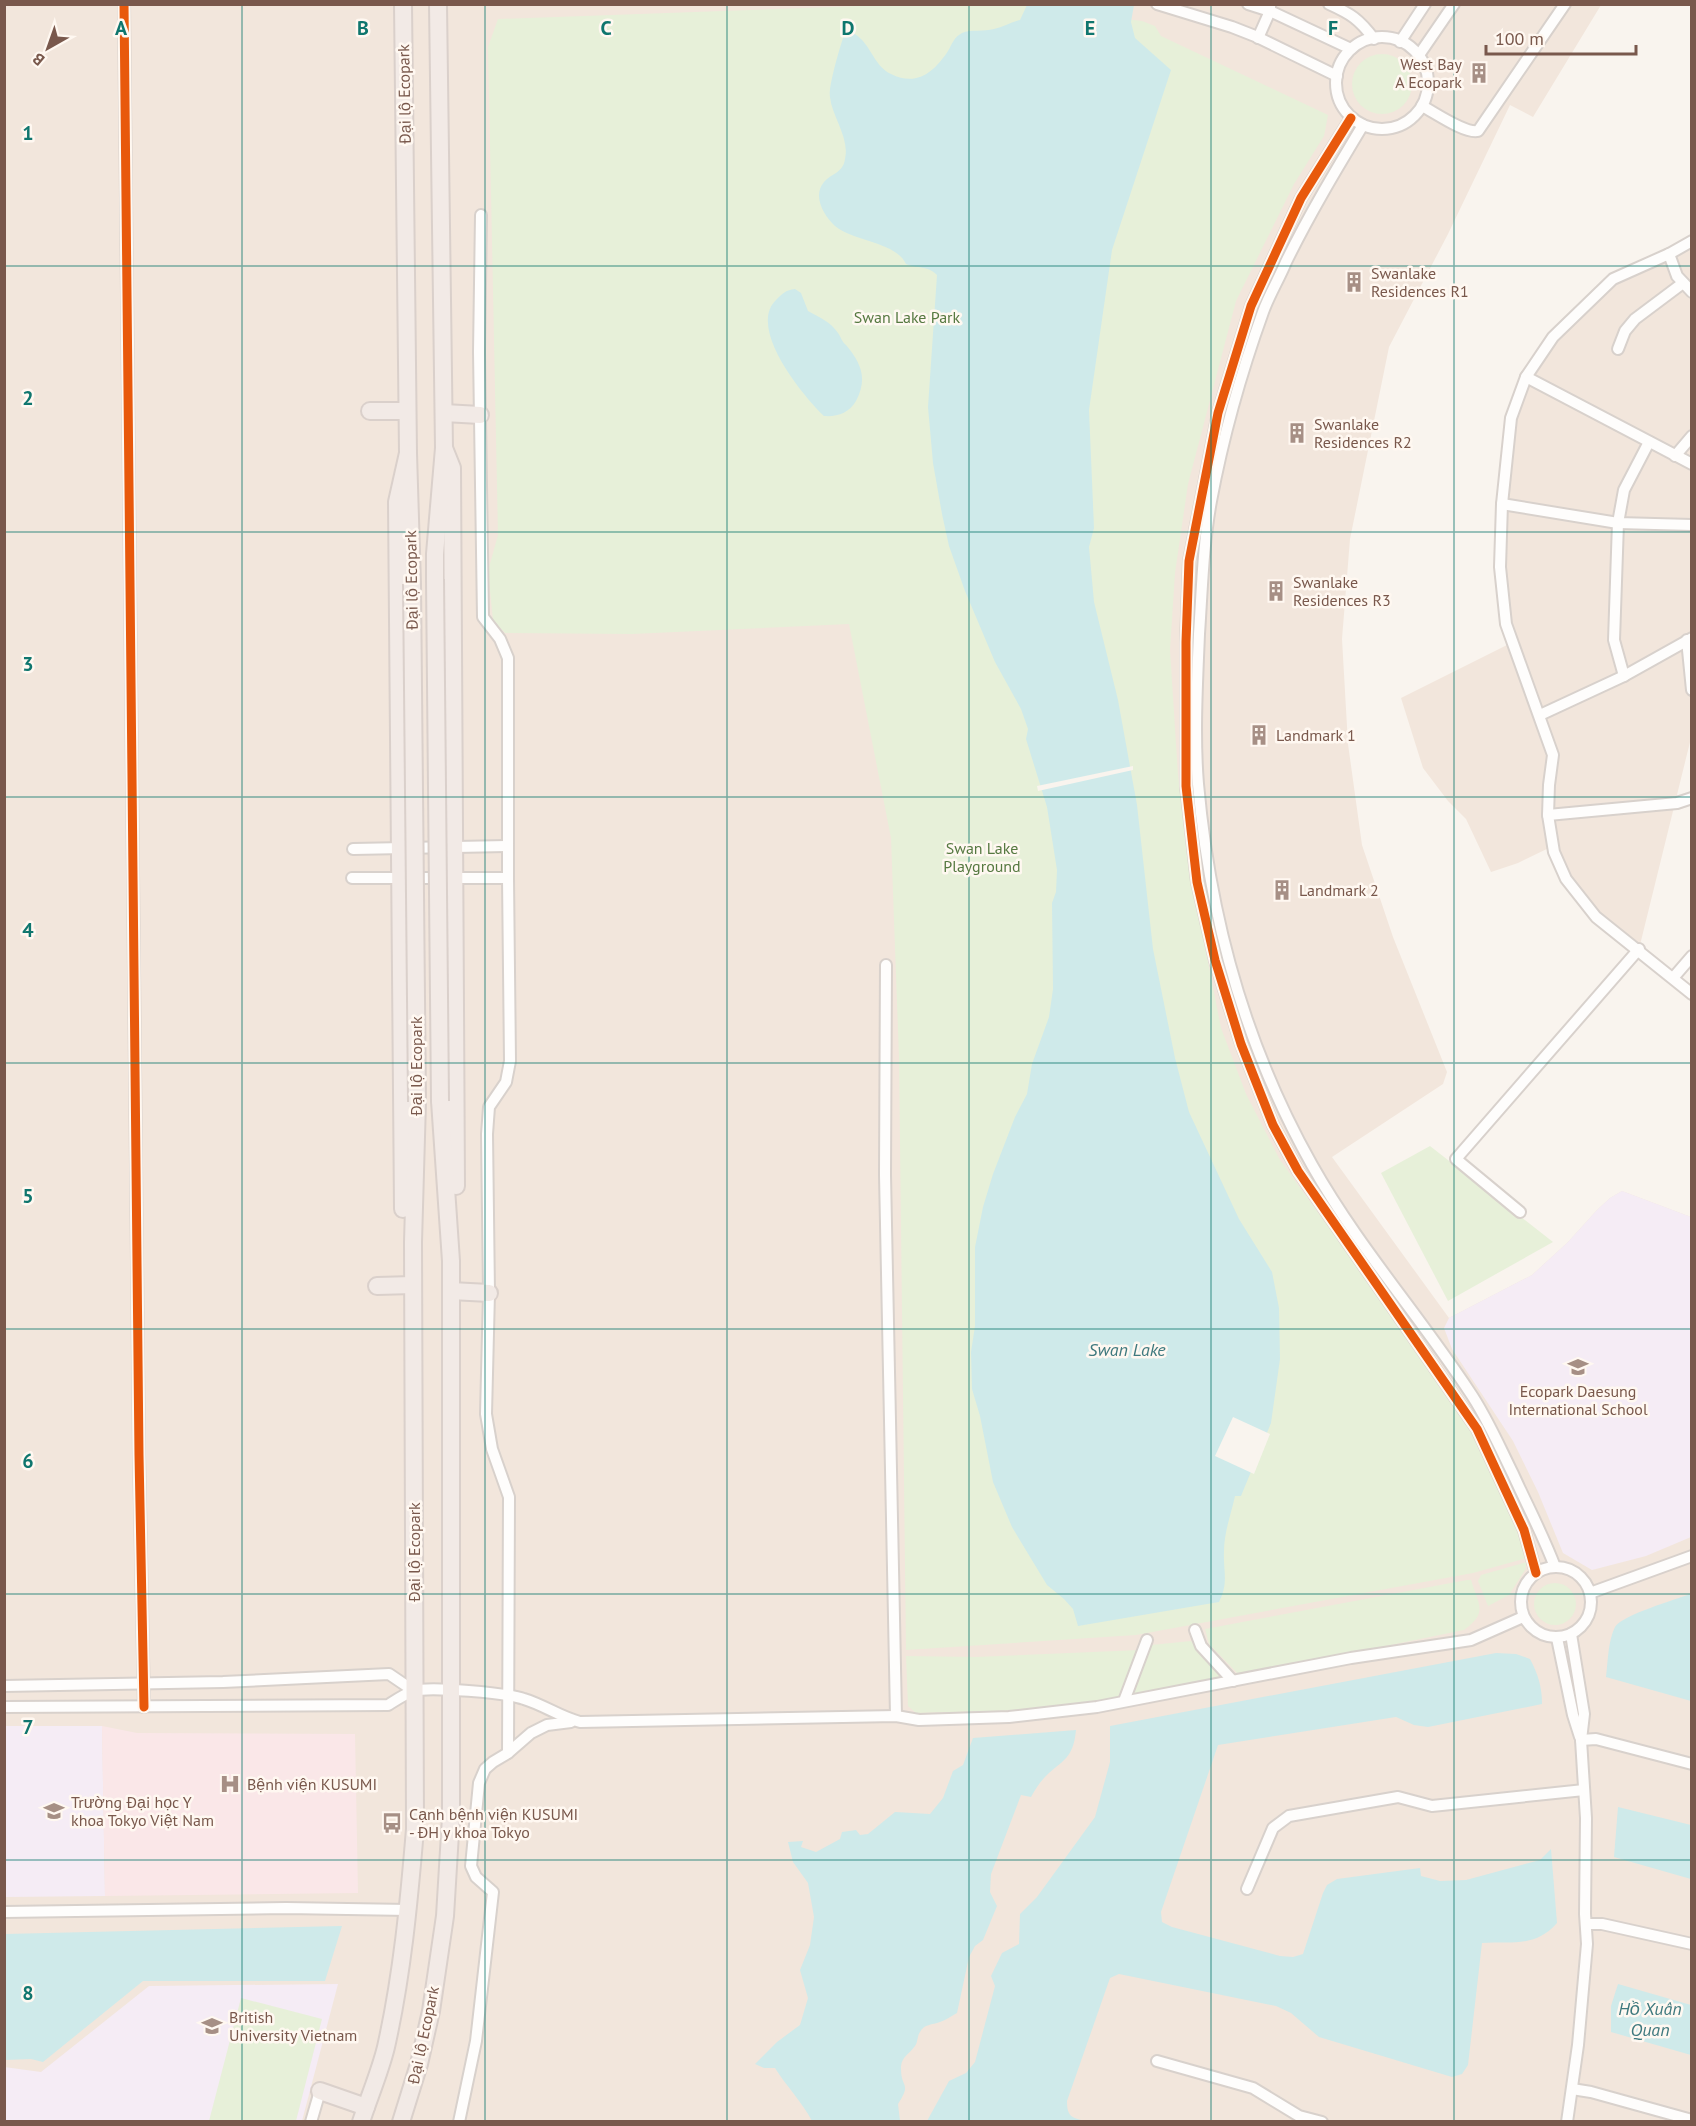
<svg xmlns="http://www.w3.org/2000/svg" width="1696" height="2126" viewBox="0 0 1696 2126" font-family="'PT Sans',sans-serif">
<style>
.residential{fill:#f2e6dc}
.education{fill:#f5ecf5}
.medical{fill:#fae7e8}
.green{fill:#e7f0d9}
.water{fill:#cfeaea}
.pier{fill:#f9f4ee}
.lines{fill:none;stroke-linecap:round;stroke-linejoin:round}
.minor-casing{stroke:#d8d1cc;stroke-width:14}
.trunk-casing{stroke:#dad0cb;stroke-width:20}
.minor{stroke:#fefdfc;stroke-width:10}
.trunk{stroke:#f2eae6;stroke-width:16}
.trunk-bridge-casing{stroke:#dad0cb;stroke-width:20;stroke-linecap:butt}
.trunk-bridge{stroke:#f2eae6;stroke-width:16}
.cycleway-casing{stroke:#fff8f1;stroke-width:13}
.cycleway{stroke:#e8590c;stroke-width:9}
.grid{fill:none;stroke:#0f766e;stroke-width:1.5;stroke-opacity:0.55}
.labels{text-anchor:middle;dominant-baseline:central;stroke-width:5;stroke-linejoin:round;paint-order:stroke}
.poi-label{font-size:16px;fill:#79584c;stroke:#fff8f1;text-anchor:start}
.street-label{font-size:16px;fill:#79584c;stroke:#fff8f1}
.park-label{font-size:16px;fill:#567941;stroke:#fff8f1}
.water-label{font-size:18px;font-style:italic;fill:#3f797e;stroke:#fff8f1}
.grid-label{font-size:20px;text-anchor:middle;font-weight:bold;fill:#0f766e;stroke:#fff8f1;stroke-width:5;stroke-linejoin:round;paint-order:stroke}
</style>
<rect width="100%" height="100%" fill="#f9f4ee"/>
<!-- residential -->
<g class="residential">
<path d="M5,5H1601L1533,117L1510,105L1448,234L1389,347L1350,539L1342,639L1348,744L1362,845L1393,937L1447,1072L1443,1084L1332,1157L1449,1318L1532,1275L1568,1242L1597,1210L1610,1198L1622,1191L1691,1217V2121L5,2122Z"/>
<path d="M1691,246V738L1639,949L1596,917L1566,879L1553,846L1518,863L1491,872L1466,819L1448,801L1423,768L1401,698L1513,642L1500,567L1511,418L1553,337L1613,279Z"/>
</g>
<!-- education -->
<g class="education">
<path d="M1622,1191L1691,1217V1537L1646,1556L1592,1570L1563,1553L1538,1492L1513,1441L1452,1349L1444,1328L1449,1318L1532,1275L1568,1242L1597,1210L1610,1198Z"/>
<path d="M4,1726H102L105,1896L5,1897Z"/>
<path d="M338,1984L302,2121H5L4,2067L41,2072L149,1986Z"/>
</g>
<!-- medical -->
<path class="medical" d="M102,1726L137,1733L355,1734L358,1893L105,1896Z"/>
<!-- green -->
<g class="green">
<path d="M1018,5L1142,21L1155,26L1161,36L1328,115L1324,136L1294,184L1236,301L1188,484L1175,573L1170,650L1178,775L1187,855L1221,1028L1246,1094L1280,1160L1469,1421L1504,1496L1521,1536L1527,1558L1473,1573L1136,1635L906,1650L899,1057L891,838L849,624L632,634L505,633L493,620L488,571L498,535L488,47L498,19L860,6Z"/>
<circle cx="1382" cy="84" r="30"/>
<path d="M1430,1146L1553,1242L1448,1301L1381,1173Z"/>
<path d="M1527,1562L1525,1570L1509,1595L1488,1606L1478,1581L1481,1575Z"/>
<path d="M1467,1580H1471C1479,1606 1488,1612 1464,1630L1240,1676L1209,1644L1205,1629Z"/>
<circle cx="1555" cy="1604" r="21"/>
<path d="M1191,1641L1222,1679L1133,1695L1151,1645Z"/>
<path d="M1140,1650L1119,1698L1023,1710L916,1713L908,1706L906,1656L975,1657Z"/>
<path d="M241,1998L322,2019L296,2121H209Z"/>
</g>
<!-- water -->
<g class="water">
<path d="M1027,5H1134L1131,22L1135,38L1171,70L1112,250L1089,410L1094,528L1089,547L1094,602L1118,700L1137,805L1153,949L1175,1058L1189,1112L1239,1219L1272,1272L1279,1308L1280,1359L1271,1423L1241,1496H1235C1231,1514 1224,1533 1224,1551C1223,1571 1229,1583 1219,1602L1078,1626L1073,1609L1064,1599L1047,1585L1012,1527L993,1482L980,1416L972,1389L971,1352L975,1326V1247L983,1207L993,1174L1015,1117L1027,1094L1032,1064L1049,1017L1053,989L1052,903L1056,892L1057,870L1047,807L1026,739L1028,729L1021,709L995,662L965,591L949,546L942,514L933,463L928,407L937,275C927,265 918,269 906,264C896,242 855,242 835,226C824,216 812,196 824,182C832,173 843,173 845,159C850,138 832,117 830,97C828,87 840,47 844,35L851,32C871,41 872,65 891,74C917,87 934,72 948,51C952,44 954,37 962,33C971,29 984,32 994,29C1003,27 1011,22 1020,20Z"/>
<path d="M795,289L801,293L808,311C819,317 831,322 838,333C841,337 842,342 846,345C861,363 868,378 856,401C849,413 837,417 824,416C803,396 747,328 776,300C783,293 786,290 795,289Z"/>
<path d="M1691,1594V1701L1606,1677C1608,1661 1608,1641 1615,1627C1622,1615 1677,1599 1691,1594Z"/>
<path d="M1496,1653L1516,1654L1530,1659C1538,1674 1542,1687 1542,1704L1428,1727L1414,1725L1396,1717L1218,1745L1161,1912L1162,1922L1172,1927L1280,1956L1293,1957L1303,1954L1323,1893L1327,1885L1337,1879L1420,1868L1421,1876L1440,1881L1466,1880L1540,1860L1551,1849L1557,1923C1535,1948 1512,1941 1482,1943L1468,2065L1462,2074L1452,2077L1319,2037L1291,2013L1276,2006L1119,1974L1110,1978L1067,2101C1067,2117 1072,2118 1086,2121H927L949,2081L966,2073L975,2062L995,1986L991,1976L1002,1953L1019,1944L1020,1914L1037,1897L1095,1817L1110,1762V1726Z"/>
<path d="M1076,1730C1073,1760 1063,1759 1045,1777C1039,1783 1035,1790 1031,1797L1021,1795L991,1874L990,1892L997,1906L983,1940L975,1946L969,1957L957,2013C951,2016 946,2020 940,2022C932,2025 924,2024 920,2032C917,2036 918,2042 915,2046C909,2055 901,2056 901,2069C901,2089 912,2082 898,2104L900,2121H812C802,2102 787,2087 775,2068H764L755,2064L777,2042L800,2025L808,1998L800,1970L810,1945L814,1917L808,1883L793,1862L788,1842L803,1841L801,1847L816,1852L840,1839L842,1832L856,1830L860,1835L868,1834L895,1812L930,1814L943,1798L953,1771L963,1765L973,1738Z"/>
<path d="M1618,1807L1691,1825V1879L1614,1857Z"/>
<path d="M342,1926L325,1981H143L43,2062L31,2059L5,2060V1934Z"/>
<path d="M1618,1984L1691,2005V2055L1611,2032V2006Z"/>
</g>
<!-- pier -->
<g class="pier">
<path d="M1133,766V770L1038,791L1037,786Z"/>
<path d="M1233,1417L1270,1434L1254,1474L1215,1456Z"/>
</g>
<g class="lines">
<!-- minor casing -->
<g class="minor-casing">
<g id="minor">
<path d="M124,4L139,1455L144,1707"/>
<path d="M1157,4L1232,27L1255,36L1337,76"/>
<path d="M1248,4L1270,11L1351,49"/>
<path d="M1329,4C1351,14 1359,19 1374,39"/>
<circle cx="1382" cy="83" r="46"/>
<path d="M1258,38L1270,11V4"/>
<path d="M1400,42L1425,4"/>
<path d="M1419,55L1454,4"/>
<path d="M1422,106C1434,112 1465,134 1478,131L1565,4"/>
<path d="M1351,118L1301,198L1251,306L1218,413L1189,561L1186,642V786L1197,882L1215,960L1241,1044L1273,1125L1298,1171L1477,1429L1524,1530L1536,1573"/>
<path d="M1363,125C1336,170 1309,215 1286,262C1279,279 1269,295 1263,312C1241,373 1223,437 1211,501C1203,545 1202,590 1199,634C1197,684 1194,735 1198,784C1210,919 1245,1046 1312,1165C1357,1245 1418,1314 1469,1391C1487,1417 1499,1446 1513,1474C1527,1505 1543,1535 1555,1567"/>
<path d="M481,215L479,352L483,617L500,639L508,658V878L510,1061L506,1082L489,1107L487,1134L489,1293L486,1414L492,1449L509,1497L508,1753"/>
<path d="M1692,241L1669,254L1613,279L1553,337L1526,377L1511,418L1502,504L1500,567L1506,624L1553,755L1549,785L1548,815L1554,852L1566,879L1596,917L1692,994"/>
<path d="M1669,254L1677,276L1692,292"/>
<path d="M1618,349L1625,331L1635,319L1683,283"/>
<path d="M1526,377L1692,464"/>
<path d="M1675,456L1692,436"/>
<path d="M1502,504L1618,523L1692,525"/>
<path d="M1687,640L1692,690"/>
<path d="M1624,676L1614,640L1618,523L1624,490L1649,442"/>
<path d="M1540,715L1624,676L1692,638"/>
<path d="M1548,815L1677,803L1692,798"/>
<path d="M353,849L507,846"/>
<path d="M352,878H508"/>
<path d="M886,965L885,1175L896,1716"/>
<path d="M1673,978L1692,956"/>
<path d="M1520,1212L1456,1159L1639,949"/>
<circle cx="1556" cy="1602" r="35"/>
<path d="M1590,1593L1692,1556"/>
<path d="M1195,1630L1201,1646L1233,1681"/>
<path d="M1557,1638L1573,1715L1580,1737"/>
<path d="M4,1686L223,1682L389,1674L414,1691"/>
<path d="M1124,1701L1147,1640"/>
<path d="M4,1707L388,1705C396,1700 405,1694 413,1691C430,1686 507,1693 524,1699C544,1705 560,1717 580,1722L896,1716L919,1720L1009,1717L1097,1707L1351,1658L1471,1640L1523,1617"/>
<path d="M1581,1740L1596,1739L1692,1764"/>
<path d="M1247,1889L1273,1828L1289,1816L1398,1797L1432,1806L1584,1790"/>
<path d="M4,1912L286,1908L409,1910"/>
<path d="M1586,1924H1602L1692,1944"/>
<path d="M1157,2061L1253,2088L1299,2116L1322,2122"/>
<path d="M1572,2089L1591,2092L1692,2120"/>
<path d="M311,2122L320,2091"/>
<path d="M459,2122L476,2041L493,1892L476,1877L471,1866L479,1783L485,1769L493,1762L508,1753L531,1733L547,1725L571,1722"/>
<path d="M1567,2122L1578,2045L1587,1944L1585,1914L1586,1818L1581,1740L1584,1714L1571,1634"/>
</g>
</g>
<!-- trunk casing -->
<g class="trunk-casing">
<g id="trunk">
<path d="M403,4L408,453L412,584"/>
<path d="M370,411H407"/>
<path d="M444,413L480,415"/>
<path d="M444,448L452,468L456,1186"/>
<path d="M435,579V554L444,448L438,4"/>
<path d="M403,1209L397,502L408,453"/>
<path d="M377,1286L413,1285"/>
<path d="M451,1291L489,1293"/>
<path d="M320,2091L366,2107"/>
<path d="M361,2122C369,2097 380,2072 386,2047C402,1976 409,1902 415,1829L413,1242L417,1102"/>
<path d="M401,2122L419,2064L431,2011L445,1916L451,1817V1261L440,1101"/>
</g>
</g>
<!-- minor -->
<use href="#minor" class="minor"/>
<!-- trunk -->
<use href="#trunk" class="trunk"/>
<!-- trunk-bridge casing -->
<g class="trunk-bridge-casing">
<g id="trunk-bridge">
<path d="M435,579L440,1101"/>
<path d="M412,584L417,1102"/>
</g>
</g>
<!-- trunk-bridge -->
<use href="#trunk-bridge" class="trunk-bridge"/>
<!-- cycleway casing -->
<g class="cycleway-casing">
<g id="cycleway">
<path d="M124,4L139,1455L144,1707"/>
<path d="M1351,118L1301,198L1251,306L1218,413L1189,561L1186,642V786L1197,882L1215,960L1241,1044L1273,1125L1298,1171L1477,1429L1524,1530L1536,1573"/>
</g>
</g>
<!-- cycleway -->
<use href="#cycleway" class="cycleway"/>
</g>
<!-- grid -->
<path class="grid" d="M242,4V2122M485,4V2122M727,4V2122M969,4V2122M1211,4V2122M1454,4V2122M4,266H1692M4,532H1692M4,797H1692M4,1063H1692M4,1329H1692M4,1594H1692M4,1860H1692"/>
<!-- icons -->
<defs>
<g id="building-bare" transform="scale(1.62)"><path d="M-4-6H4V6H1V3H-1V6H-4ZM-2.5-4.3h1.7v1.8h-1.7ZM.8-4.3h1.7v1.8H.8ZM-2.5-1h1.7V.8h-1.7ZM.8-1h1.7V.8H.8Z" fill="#a68f85" stroke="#fff8f1" stroke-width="2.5" paint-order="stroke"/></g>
<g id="school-bare" transform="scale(1.62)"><path d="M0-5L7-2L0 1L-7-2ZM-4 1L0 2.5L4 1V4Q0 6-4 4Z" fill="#a68f85" stroke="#fff8f1" stroke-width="2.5" paint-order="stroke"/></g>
<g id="hospital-bare" transform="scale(1.62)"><path d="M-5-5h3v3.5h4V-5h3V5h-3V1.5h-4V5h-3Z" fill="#a68f85" stroke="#fff8f1" stroke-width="2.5" paint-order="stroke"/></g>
<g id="university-bare" transform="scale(1.62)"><path d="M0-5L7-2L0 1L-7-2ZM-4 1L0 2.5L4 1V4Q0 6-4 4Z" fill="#a68f85" stroke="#fff8f1" stroke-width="2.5" paint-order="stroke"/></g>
<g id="bus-bare" transform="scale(1.62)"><path d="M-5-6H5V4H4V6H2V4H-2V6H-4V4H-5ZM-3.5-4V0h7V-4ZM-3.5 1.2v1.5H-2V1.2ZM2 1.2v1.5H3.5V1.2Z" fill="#a68f85" stroke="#fff8f1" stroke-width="2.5" paint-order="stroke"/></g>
</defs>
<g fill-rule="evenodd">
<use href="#building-bare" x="1479" y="73"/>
<use href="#building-bare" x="1354" y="282"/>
<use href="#building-bare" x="1297" y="433"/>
<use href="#building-bare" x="1276" y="591"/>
<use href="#building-bare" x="1259" y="735"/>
<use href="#building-bare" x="1282" y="890"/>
<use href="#school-bare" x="1578" y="1367"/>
<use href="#hospital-bare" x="230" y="1784"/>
<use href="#university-bare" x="54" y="1811"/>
<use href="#bus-bare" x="392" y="1823"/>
<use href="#university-bare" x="212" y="2026"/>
</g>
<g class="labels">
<!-- poi labels -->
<g class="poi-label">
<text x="1462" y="64" text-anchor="end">West Bay<tspan x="1462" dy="18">A Ecopark</tspan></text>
<text x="1371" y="273">Swanlake<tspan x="1371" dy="18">Residences R1</tspan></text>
<text x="1314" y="424">Swanlake<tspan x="1314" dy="18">Residences R2</tspan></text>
<text x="1293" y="582">Swanlake<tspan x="1293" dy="18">Residences R3</tspan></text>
<text x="1276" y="735">Landmark 1</text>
<text x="1299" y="890">Landmark 2</text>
<text x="1578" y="1391" text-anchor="middle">Ecopark Daesung<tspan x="1578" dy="18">International School</tspan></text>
<text x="247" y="1784">Bệnh viện KUSUMI</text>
<text x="71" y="1802">Trường Đại học Y<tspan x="71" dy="18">khoa Tokyo Việt Nam</tspan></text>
<text x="409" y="1814">Cạnh bệnh viện KUSUMI<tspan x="409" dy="18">- ĐH y khoa Tokyo</tspan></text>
<text x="229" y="2017">British<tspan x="229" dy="18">University Vietnam</tspan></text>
</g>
<!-- street labels -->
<g class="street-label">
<text transform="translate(404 94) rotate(-91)">Đại lộ Ecopark</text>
<text transform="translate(411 580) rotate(-91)">Đại lộ Ecopark</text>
<text transform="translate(416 1066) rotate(-90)">Đại lộ Ecopark</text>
<text transform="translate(414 1552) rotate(-90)">Đại lộ Ecopark</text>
<text transform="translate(423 2035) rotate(-78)">Đại lộ Ecopark</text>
</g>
<!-- park labels -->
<g class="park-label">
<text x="907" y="317">Swan Lake Park</text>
<text x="982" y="848">Swan Lake<tspan x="982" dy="18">Playground</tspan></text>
</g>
<!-- water labels -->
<g class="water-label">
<text x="1127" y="1349">Swan Lake</text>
<text x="1650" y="2008">Hồ Xuân<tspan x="1650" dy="21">Quan</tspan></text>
</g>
</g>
<g class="grid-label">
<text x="121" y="35">A</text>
<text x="363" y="35">B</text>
<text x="606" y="35">C</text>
<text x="848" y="35">D</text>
<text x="1090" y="35">E</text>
<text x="1333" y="35">F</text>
<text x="28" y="140">1</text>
<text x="28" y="405">2</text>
<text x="28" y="671">3</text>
<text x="28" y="937">4</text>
<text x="28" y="1203">5</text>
<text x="28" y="1468">6</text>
<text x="28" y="1734">7</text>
<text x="28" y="2000">8</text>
</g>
<!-- border -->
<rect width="1696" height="2126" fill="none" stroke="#79584c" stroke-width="12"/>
<!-- north arrow -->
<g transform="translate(48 48) rotate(220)" stroke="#fff8f1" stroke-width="4.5" paint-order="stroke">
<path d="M0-4.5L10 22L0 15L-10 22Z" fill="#79584c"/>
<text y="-9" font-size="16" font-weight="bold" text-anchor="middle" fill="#79584c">B</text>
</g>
<!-- scale -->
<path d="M1486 45v9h150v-9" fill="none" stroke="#79584c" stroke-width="3"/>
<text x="1495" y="45" font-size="18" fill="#79584c" stroke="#fff8f1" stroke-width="4.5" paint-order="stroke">100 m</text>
</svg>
